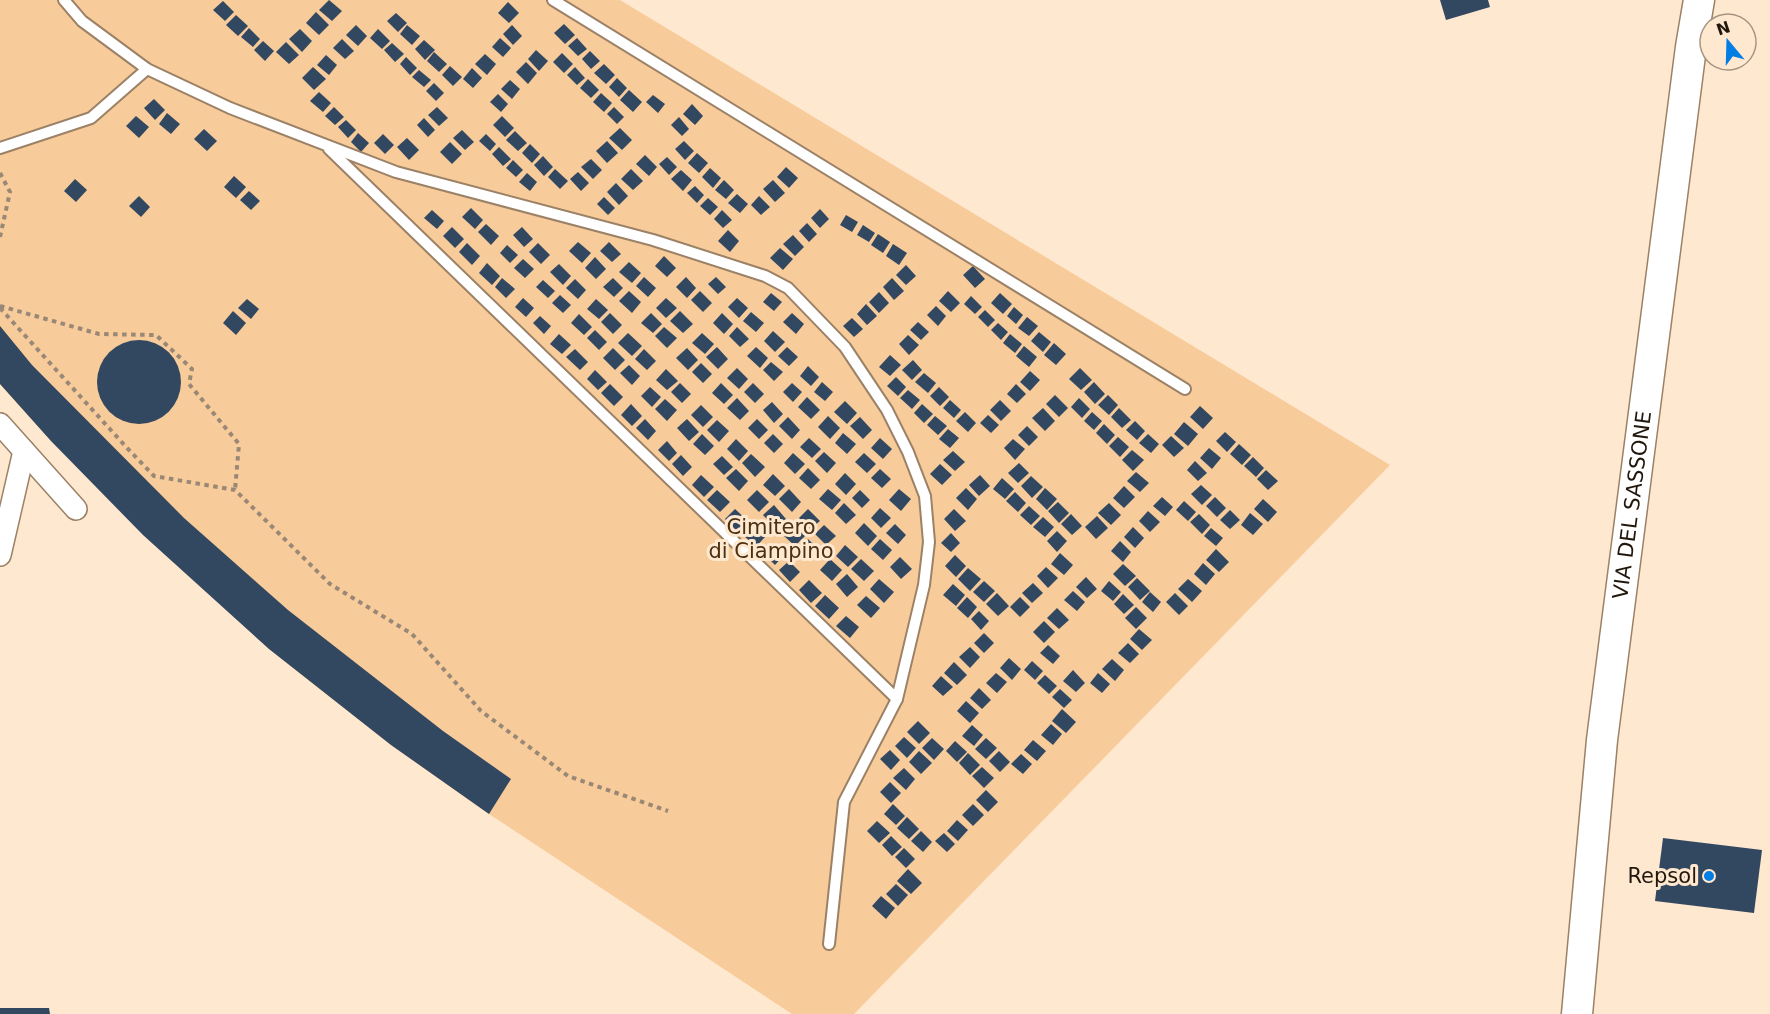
<svg xmlns="http://www.w3.org/2000/svg" width="1770" height="1014" font-family="'DejaVu Sans',sans-serif">
  <style>
    .green { fill: #f8cb9a }
    .building { fill: #324760 }
    .lines { fill: none; stroke-linecap: round; stroke-linejoin: round }
    .service-casing { stroke: #9b8166; stroke-width: 14 }
    .minor-casing { stroke: #9b8166; stroke-width: 24 }
    .secondary-casing { stroke: #9b8166; stroke-width: 33 }
    .path { stroke: #9a8877; stroke-width: 4; stroke-dasharray: 4.5 4.5; stroke-linecap: butt }
    .service { stroke: #fff; stroke-width: 10 }
    .minor { stroke: #fff; stroke-width: 21 }
    .secondary { stroke: #fff; stroke-width: 30 }
    .poi-dot { fill: #017de3; stroke: #ffe8d0; stroke-width: 2 }
    .labels { text-anchor: middle; dominant-baseline: central; stroke-width: 6; stroke-linejoin: round; paint-order: stroke }
    .street-label { font-size: 21px; fill: #21170d; stroke: #ffe8d0 }
    .park-label { font-size: 21px; fill: #4b3112; stroke: #ffe8d0 }
    .poi-label { font-size: 21px; fill: #21170d; stroke: #ffe8d0; text-anchor: end }
  </style>
  <rect width="100%" height="100%" fill="#ffe8d0"/>
  <path class="green" d="M0 0H620L1390 465 854 1014H792L489 814 391 745 269 649 51 441 0 384Z"/>
  <g class="building">
    <path d="M329 0 342 11 332 21 319 10Z"/>
    <path d="M1440 0H1488L1490 7 1446 20Z"/>
    <path d="M223 1 234 12 225 21 213 10Z"/>
    <path d="M508 2 519 13 509 23 498 13Z"/>
    <path d="M316 12 329 25 319 35 306 23Z"/>
    <path d="M396 13 407 23 398 32 387 21Z"/>
    <path d="M236 15 248 26 238 36 226 25Z"/>
    <path d="M564 24 575 35 565 44 554 33Z"/>
    <path d="M356 25 367 36 358 46 346 35Z"/>
    <path d="M407 25 420 36 412 45 400 34Z"/>
    <path d="M512 25 522 36 513 45 503 34Z"/>
    <path d="M249 28 260 39 253 47 241 37Z"/>
    <path d="M300 29 312 41 302 52 289 39Z"/>
    <path d="M378 29 390 41 382 49 370 38Z"/>
    <path d="M500 38 511 48 503 57 492 47Z"/>
    <path d="M577 38 587 49 578 56 568 46Z"/>
    <path d="M342 39 354 51 345 59 333 48Z"/>
    <path d="M424 40 435 50 425 60 415 49Z"/>
    <path d="M263 41 274 51 265 61 254 50Z"/>
    <path d="M286 42 299 55 289 64 276 52Z"/>
    <path d="M392 43 404 54 395 62 384 50Z"/>
    <path d="M536 50 548 61 539 71 528 59Z"/>
    <path d="M590 51 600 61 591 69 582 59Z"/>
    <path d="M434 52 447 64 439 72 427 61Z"/>
    <path d="M562 53 573 64 564 73 553 62Z"/>
    <path d="M485 54 496 64 487 75 475 64Z"/>
    <path d="M326 55 337 65 329 75 317 65Z"/>
    <path d="M406 57 417 68 410 75 400 64Z"/>
    <path d="M526 62 537 73 528 84 516 72Z"/>
    <path d="M604 64 615 75 606 84 594 73Z"/>
    <path d="M450 66 462 77 453 86 442 75Z"/>
    <path d="M313 67 326 79 314 90 302 78Z"/>
    <path d="M575 67 585 78 577 85 567 75Z"/>
    <path d="M472 68 482 78 473 88 463 79Z"/>
    <path d="M419 70 431 80 424 87 412 77Z"/>
    <path d="M617 78 627 88 619 97 609 87Z"/>
    <path d="M588 79 599 90 591 98 580 88Z"/>
    <path d="M510 80 520 89 512 99 501 89Z"/>
    <path d="M434 83 444 93 436 101 426 91Z"/>
    <path d="M629 90 642 102 633 112 620 100Z"/>
    <path d="M319 92 331 103 323 112 310 101Z"/>
    <path d="M601 93 612 103 604 112 593 102Z"/>
    <path d="M498 94 508 104 501 112 490 102Z"/>
    <path d="M653 95 665 104 658 113 646 102Z"/>
    <path d="M154 99 165 110 155 120 144 108Z"/>
    <path d="M692 104 703 116 695 125 683 114Z"/>
    <path d="M334 107 344 117 335 125 325 116Z"/>
    <path d="M437 107 448 118 439 126 428 115Z"/>
    <path d="M614 107 624 117 617 124 607 114Z"/>
    <path d="M167 113 180 124 171 134 159 124Z"/>
    <path d="M136 116 149 127 139 138 126 126Z"/>
    <path d="M502 116 514 128 505 137 493 125Z"/>
    <path d="M679 117 689 129 682 136 671 125Z"/>
    <path d="M424 118 435 130 428 137 417 125Z"/>
    <path d="M346 120 356 130 348 138 338 127Z"/>
    <path d="M620 128 632 140 622 150 609 138Z"/>
    <path d="M204 129 217 141 207 151 194 139Z"/>
    <path d="M462 130 474 142 465 150 453 138Z"/>
    <path d="M515 131 527 143 518 151 506 140Z"/>
    <path d="M358 133 369 143 361 152 351 142Z"/>
    <path d="M383 134 394 145 385 154 374 143Z"/>
    <path d="M486 134 496 144 490 151 479 141Z"/>
    <path d="M407 138 419 150 409 160 397 147Z"/>
    <path d="M607 141 618 153 607 163 596 151Z"/>
    <path d="M684 141 694 151 685 160 675 149Z"/>
    <path d="M450 142 462 154 452 164 440 152Z"/>
    <path d="M530 144 540 154 532 163 522 153Z"/>
    <path d="M499 147 511 159 503 166 492 154Z"/>
    <path d="M697 153 708 163 699 173 688 163Z"/>
    <path d="M645 155 657 167 649 176 636 164Z"/>
    <path d="M543 156 553 167 544 176 534 165Z"/>
    <path d="M667 157 677 167 669 175 659 164Z"/>
    <path d="M591 159 602 170 593 179 581 167Z"/>
    <path d="M513 160 523 170 516 177 506 168Z"/>
    <path d="M786 167 798 178 789 188 777 177Z"/>
    <path d="M710 168 721 178 713 188 702 177Z"/>
    <path d="M555 169 568 181 560 189 548 177Z"/>
    <path d="M631 169 643 181 633 190 621 179Z"/>
    <path d="M681 170 692 180 683 191 671 179Z"/>
    <path d="M578 172 589 183 581 191 570 179Z"/>
    <path d="M527 173 537 182 530 191 519 182Z"/>
    <path d="M234 176 246 187 236 198 224 187Z"/>
    <path d="M75 179 87 190 76 202 64 191Z"/>
    <path d="M724 180 734 190 726 199 715 190Z"/>
    <path d="M773 180 785 193 775 202 763 189Z"/>
    <path d="M616 183 628 196 619 205 607 192Z"/>
    <path d="M695 186 704 195 697 203 687 193Z"/>
    <path d="M249 191 260 201 251 210 240 200Z"/>
    <path d="M737 194 748 204 740 213 728 203Z"/>
    <path d="M139 196 150 207 141 217 129 206Z"/>
    <path d="M759 196 770 207 761 215 751 205Z"/>
    <path d="M604 197 615 208 608 215 597 204Z"/>
    <path d="M708 198 718 207 710 215 700 206Z"/>
    <path d="M471 208 483 220 475 229 462 217Z"/>
    <path d="M820 209 829 219 820 228 811 218Z"/>
    <path d="M432 210 444 221 437 229 424 218Z"/>
    <path d="M722 210 732 220 723 228 714 219Z"/>
    <path d="M846 215 858 222 852 232 840 225Z"/>
    <path d="M807 223 817 234 809 242 799 231Z"/>
    <path d="M486 224 499 236 491 245 478 232Z"/>
    <path d="M863 225 875 233 869 242 857 235Z"/>
    <path d="M452 227 464 239 455 248 443 236Z"/>
    <path d="M522 227 533 239 524 247 513 235Z"/>
    <path d="M728 230 739 241 730 252 718 241Z"/>
    <path d="M878 234 890 242 883 253 871 245Z"/>
    <path d="M793 235 804 247 795 256 783 244Z"/>
    <path d="M578 242 591 253 582 263 569 251Z"/>
    <path d="M609 242 621 254 612 262 600 251Z"/>
    <path d="M467 243 480 256 472 265 459 252Z"/>
    <path d="M538 243 550 255 541 264 529 252Z"/>
    <path d="M893 244 907 253 899 265 886 256Z"/>
    <path d="M507 245 518 255 510 263 500 253Z"/>
    <path d="M780 248 793 259 783 270 770 258Z"/>
    <path d="M664 256 676 268 667 277 655 266Z"/>
    <path d="M595 257 606 269 596 279 585 268Z"/>
    <path d="M523 259 534 269 525 278 514 268Z"/>
    <path d="M629 262 641 273 632 283 619 272Z"/>
    <path d="M487 263 500 276 492 285 479 273Z"/>
    <path d="M559 264 571 276 563 285 550 272Z"/>
    <path d="M906 265 916 276 906 285 896 275Z"/>
    <path d="M973 266 985 279 975 288 963 275Z"/>
    <path d="M644 277 656 288 648 297 636 286Z"/>
    <path d="M686 277 696 288 687 298 676 287Z"/>
    <path d="M716 277 726 287 718 294 708 284Z"/>
    <path d="M502 278 515 289 506 298 495 287Z"/>
    <path d="M613 278 623 288 614 297 603 287Z"/>
    <path d="M892 278 904 291 894 300 883 287Z"/>
    <path d="M575 279 586 290 578 299 566 288Z"/>
    <path d="M543 280 555 291 548 298 536 287Z"/>
    <path d="M629 291 641 302 632 313 619 301Z"/>
    <path d="M700 291 712 303 703 312 691 300Z"/>
    <path d="M948 291 960 303 951 312 939 301Z"/>
    <path d="M879 292 889 303 879 313 869 302Z"/>
    <path d="M771 293 782 302 774 311 763 302Z"/>
    <path d="M1000 293 1012 304 1003 314 991 303Z"/>
    <path d="M560 295 571 305 563 313 552 303Z"/>
    <path d="M971 296 982 307 975 314 964 304Z"/>
    <path d="M523 298 534 308 526 317 515 307Z"/>
    <path d="M666 298 677 308 666 318 656 308Z"/>
    <path d="M737 298 748 308 739 318 728 307Z"/>
    <path d="M247 299 259 309 251 319 238 308Z"/>
    <path d="M596 299 608 310 599 319 587 309Z"/>
    <path d="M866 304 877 316 867 325 857 314Z"/>
    <path d="M936 306 946 316 938 326 927 315Z"/>
    <path d="M1014 307 1023 315 1016 324 1007 316Z"/>
    <path d="M985 310 995 320 988 327 978 317Z"/>
    <path d="M233 311 246 323 236 335 223 323Z"/>
    <path d="M680 311 693 324 683 333 670 321Z"/>
    <path d="M751 312 764 323 756 332 743 321Z"/>
    <path d="M610 313 622 325 613 334 601 322Z"/>
    <path d="M651 313 662 324 653 333 641 323Z"/>
    <path d="M722 313 733 324 724 334 713 323Z"/>
    <path d="M792 313 804 324 796 334 783 322Z"/>
    <path d="M579 314 592 327 584 335 571 323Z"/>
    <path d="M540 316 551 326 544 334 533 323Z"/>
    <path d="M1027 317 1038 326 1029 336 1018 328Z"/>
    <path d="M852 318 863 329 854 337 843 326Z"/>
    <path d="M918 322 929 332 921 340 910 330Z"/>
    <path d="M998 323 1008 332 1001 340 991 330Z"/>
    <path d="M0 326 32 365 184 518 288 610 443 731 511 779 489 814 391 745 269 649 143 535 51 441 0 384Z"/>
    <path d="M664 327 677 338 667 348 655 336Z"/>
    <path d="M737 327 749 339 740 347 729 336Z"/>
    <path d="M595 330 607 342 599 350 587 338Z"/>
    <path d="M773 331 785 342 775 352 764 341Z"/>
    <path d="M1039 332 1051 342 1043 352 1031 341Z"/>
    <path d="M628 333 642 346 632 356 618 343Z"/>
    <path d="M702 333 714 344 705 354 692 343Z"/>
    <path d="M559 334 571 345 562 354 550 344Z"/>
    <path d="M1010 334 1022 344 1015 353 1003 343Z"/>
    <path d="M908 335 919 345 909 355 899 344Z"/>
    <circle cx="139" cy="382" r="42"/>
    <path d="M1054 343 1066 354 1056 365 1044 355Z"/>
    <path d="M1024 346 1037 357 1029 367 1016 356Z"/>
    <path d="M717 347 728 359 718 369 706 357Z"/>
    <path d="M756 347 768 358 760 368 747 356Z"/>
    <path d="M787 347 798 357 789 366 778 356Z"/>
    <path d="M613 348 625 360 615 370 603 358Z"/>
    <path d="M687 348 698 360 688 370 676 358Z"/>
    <path d="M575 349 588 362 580 370 566 357Z"/>
    <path d="M644 349 656 361 647 370 635 359Z"/>
    <path d="M890 355 901 365 890 376 879 367Z"/>
    <path d="M913 360 922 370 912 380 902 370Z"/>
    <path d="M771 362 783 372 774 381 763 370Z"/>
    <path d="M701 363 712 374 703 383 692 372Z"/>
    <path d="M629 365 640 376 632 385 620 373Z"/>
    <path d="M808 366 819 377 811 386 800 376Z"/>
    <path d="M737 368 748 379 739 389 727 378Z"/>
    <path d="M1080 368 1092 380 1081 390 1069 379Z"/>
    <path d="M666 369 678 381 667 390 656 380Z"/>
    <path d="M595 370 607 382 598 390 587 379Z"/>
    <path d="M1030 371 1040 380 1030 391 1020 382Z"/>
    <path d="M924 373 936 383 928 393 915 382Z"/>
    <path d="M896 377 906 387 898 396 887 386Z"/>
    <path d="M822 382 833 392 825 401 814 392Z"/>
    <path d="M1094 382 1105 394 1095 404 1084 392Z"/>
    <path d="M680 383 691 394 682 403 671 392Z"/>
    <path d="M721 383 733 395 724 404 712 393Z"/>
    <path d="M753 383 764 394 755 403 744 392Z"/>
    <path d="M792 383 802 392 793 402 783 392Z"/>
    <path d="M610 384 623 397 614 406 601 393Z"/>
    <path d="M1016 384 1026 394 1017 403 1007 394Z"/>
    <path d="M650 387 661 397 652 407 641 396Z"/>
    <path d="M939 387 949 397 940 406 930 396Z"/>
    <path d="M908 390 920 400 912 409 900 398Z"/>
    <path d="M1055 395 1068 408 1059 417 1046 404Z"/>
    <path d="M1108 395 1118 405 1109 415 1098 405Z"/>
    <path d="M807 397 820 410 811 419 798 407Z"/>
    <path d="M737 398 749 411 740 420 727 408Z"/>
    <path d="M1079 398 1090 409 1082 418 1071 407Z"/>
    <path d="M665 399 677 410 667 421 655 409Z"/>
    <path d="M950 400 961 410 954 418 943 408Z"/>
    <path d="M1000 400 1011 411 1001 421 990 410Z"/>
    <path d="M845 401 857 413 847 424 834 412Z"/>
    <path d="M772 402 783 414 774 423 763 410Z"/>
    <path d="M631 404 642 416 632 426 621 415Z"/>
    <path d="M922 404 933 414 924 423 914 413Z"/>
    <path d="M701 405 713 417 703 427 691 415Z"/>
    <path d="M1200 406 1213 418 1203 429 1190 417Z"/>
    <path d="M1043 408 1055 421 1045 431 1032 418Z"/>
    <path d="M1119 408 1131 420 1122 428 1111 417Z"/>
    <path d="M965 412 976 423 968 432 956 421Z"/>
    <path d="M1092 412 1102 421 1094 430 1084 421Z"/>
    <path d="M988 415 999 425 991 433 980 423Z"/>
    <path d="M828 416 840 428 830 439 818 427Z"/>
    <path d="M935 416 947 426 938 435 927 425Z"/>
    <path d="M788 417 800 430 792 439 779 426Z"/>
    <path d="M860 417 872 430 863 439 850 426Z"/>
    <path d="M645 419 656 431 648 440 636 428Z"/>
    <path d="M687 419 699 432 689 441 677 428Z"/>
    <path d="M757 419 768 430 759 439 748 428Z"/>
    <path d="M717 420 729 431 719 442 707 430Z"/>
    <path d="M1135 421 1145 431 1137 440 1126 430Z"/>
    <path d="M1184 422 1198 434 1188 446 1174 434Z"/>
    <path d="M1104 424 1115 435 1107 444 1096 433Z"/>
    <path d="M1027 426 1038 437 1029 446 1018 435Z"/>
    <path d="M948 429 959 438 950 448 939 439Z"/>
    <path d="M1225 432 1236 442 1227 452 1216 441Z"/>
    <path d="M843 433 856 444 847 454 835 443Z"/>
    <path d="M702 434 714 446 705 455 693 444Z"/>
    <path d="M773 434 783 444 774 453 764 443Z"/>
    <path d="M1148 434 1159 444 1151 453 1139 443Z"/>
    <path d="M1171 436 1184 448 1174 457 1162 445Z"/>
    <path d="M1118 437 1129 447 1120 457 1109 446Z"/>
    <path d="M809 438 821 449 812 458 800 447Z"/>
    <path d="M880 438 892 449 883 459 871 448Z"/>
    <path d="M736 439 748 451 739 461 727 449Z"/>
    <path d="M1013 439 1025 449 1015 460 1004 448Z"/>
    <path d="M667 441 677 453 669 461 658 450Z"/>
    <path d="M1239 444 1251 455 1242 465 1230 454Z"/>
    <path d="M1209 448 1221 458 1212 469 1200 458Z"/>
    <path d="M1132 450 1144 460 1133 471 1122 460Z"/>
    <path d="M953 451 965 462 955 471 943 460Z"/>
    <path d="M824 452 836 463 827 473 815 461Z"/>
    <path d="M793 453 805 464 795 474 784 463Z"/>
    <path d="M864 453 876 464 867 473 855 462Z"/>
    <path d="M751 454 765 467 755 477 742 463Z"/>
    <path d="M681 455 692 467 683 476 672 464Z"/>
    <path d="M722 456 733 467 724 475 713 464Z"/>
    <path d="M1253 457 1264 468 1256 477 1244 466Z"/>
    <path d="M1195 461 1207 473 1198 481 1187 470Z"/>
    <path d="M1019 463 1029 473 1018 483 1008 473Z"/>
    <path d="M940 464 952 475 942 485 930 474Z"/>
    <path d="M808 468 820 480 811 489 799 478Z"/>
    <path d="M736 469 748 481 739 491 726 478Z"/>
    <path d="M880 469 891 479 882 488 871 478Z"/>
    <path d="M1266 470 1278 481 1268 490 1257 479Z"/>
    <path d="M1136 472 1149 483 1140 492 1127 481Z"/>
    <path d="M845 473 856 484 846 495 835 484Z"/>
    <path d="M773 474 785 486 775 496 763 485Z"/>
    <path d="M701 475 714 487 704 497 692 485Z"/>
    <path d="M980 475 990 486 979 496 969 485Z"/>
    <path d="M1031 476 1043 487 1032 498 1021 486Z"/>
    <path d="M1002 478 1014 489 1005 499 993 489Z"/>
    <path d="M1201 485 1212 495 1202 505 1191 494Z"/>
    <path d="M1124 486 1135 497 1124 508 1113 498Z"/>
    <path d="M966 488 977 499 968 510 956 498Z"/>
    <path d="M1045 488 1057 499 1047 510 1036 499Z"/>
    <path d="M789 489 801 502 792 512 779 499Z"/>
    <path d="M828 489 841 500 832 510 819 499Z"/>
    <path d="M899 489 911 499 901 511 889 500Z"/>
    <path d="M717 490 730 502 720 512 707 500Z"/>
    <path d="M757 490 769 502 759 512 747 500Z"/>
    <path d="M860 490 870 500 862 508 852 498Z"/>
    <path d="M1015 492 1026 503 1018 512 1006 501Z"/>
    <path d="M1162 497 1173 507 1165 516 1153 506Z"/>
    <path d="M1215 497 1226 508 1217 517 1206 506Z"/>
    <path d="M1263 499 1277 512 1268 522 1254 509Z"/>
    <path d="M1184 501 1196 512 1188 521 1176 510Z"/>
    <path d="M1058 502 1069 513 1059 523 1048 511Z"/>
    <path d="M844 503 856 515 846 524 835 513Z"/>
    <path d="M1109 503 1121 515 1111 525 1098 513Z"/>
    <path d="M774 505 786 519 776 529 763 515Z"/>
    <path d="M1029 506 1040 516 1031 525 1020 515Z"/>
    <path d="M880 508 891 518 881 528 871 518Z"/>
    <path d="M735 509 748 521 737 531 725 519Z"/>
    <path d="M808 509 820 521 810 529 799 518Z"/>
    <path d="M954 509 966 521 955 531 944 519Z"/>
    <path d="M1230 510 1240 520 1230 529 1220 520Z"/>
    <path d="M1148 511 1160 522 1150 532 1139 521Z"/>
    <path d="M1250 513 1263 524 1253 535 1241 525Z"/>
    <path d="M1071 514 1082 526 1072 535 1061 524Z"/>
    <path d="M1199 514 1210 525 1202 534 1190 522Z"/>
    <path d="M1097 516 1108 528 1096 539 1085 527Z"/>
    <path d="M1043 517 1054 527 1045 537 1033 527Z"/>
    <path d="M864 523 877 536 868 546 855 533Z"/>
    <path d="M895 524 906 535 898 544 886 533Z"/>
    <path d="M794 525 805 536 795 546 784 536Z"/>
    <path d="M824 525 836 536 826 545 815 534Z"/>
    <path d="M753 526 765 537 756 547 743 535Z"/>
    <path d="M1133 527 1144 538 1135 548 1124 537Z"/>
    <path d="M1211 528 1223 538 1216 546 1204 536Z"/>
    <path d="M1057 531 1067 541 1057 552 1047 541Z"/>
    <path d="M951 533 960 543 951 552 941 543Z"/>
    <path d="M808 539 820 551 811 560 799 549Z"/>
    <path d="M880 539 892 550 883 560 871 549Z"/>
    <path d="M1120 541 1131 552 1123 562 1111 551Z"/>
    <path d="M773 545 784 555 775 565 764 554Z"/>
    <path d="M845 545 858 557 848 567 836 556Z"/>
    <path d="M1216 549 1229 562 1219 572 1206 560Z"/>
    <path d="M1060 553 1073 565 1064 575 1051 564Z"/>
    <path d="M955 555 966 566 956 577 945 566Z"/>
    <path d="M900 557 912 569 901 579 890 567Z"/>
    <path d="M830 559 842 570 832 581 820 570Z"/>
    <path d="M861 559 874 571 864 581 851 569Z"/>
    <path d="M789 561 800 572 790 582 779 570Z"/>
    <path d="M1203 563 1215 574 1206 585 1194 574Z"/>
    <path d="M1123 564 1136 576 1125 586 1113 574Z"/>
    <path d="M1046 567 1058 578 1048 588 1037 576Z"/>
    <path d="M968 568 981 579 970 591 958 579Z"/>
    <path d="M847 574 858 587 847 597 836 584Z"/>
    <path d="M1086 577 1097 589 1087 598 1076 587Z"/>
    <path d="M1137 578 1150 591 1140 600 1128 587Z"/>
    <path d="M879 579 894 592 884 603 870 589Z"/>
    <path d="M1188 579 1202 591 1192 602 1178 589Z"/>
    <path d="M809 580 822 593 811 603 799 590Z"/>
    <path d="M984 581 995 591 984 602 973 592Z"/>
    <path d="M1109 581 1121 592 1113 601 1101 591Z"/>
    <path d="M1033 583 1043 593 1032 603 1022 593Z"/>
    <path d="M953 584 965 595 956 606 943 595Z"/>
    <path d="M1073 591 1085 602 1077 611 1064 600Z"/>
    <path d="M1150 592 1161 602 1153 612 1142 602Z"/>
    <path d="M997 593 1009 606 998 616 986 604Z"/>
    <path d="M1175 593 1188 606 1179 615 1166 602Z"/>
    <path d="M1123 594 1134 605 1124 614 1114 604Z"/>
    <path d="M825 595 839 608 829 619 815 606Z"/>
    <path d="M866 596 880 608 871 618 857 605Z"/>
    <path d="M967 597 977 607 968 618 957 608Z"/>
    <path d="M1020 597 1030 607 1020 617 1010 607Z"/>
    <path d="M1136 607 1147 618 1136 629 1125 618Z"/>
    <path d="M1057 608 1069 620 1059 629 1047 618Z"/>
    <path d="M979 611 989 621 981 630 971 619Z"/>
    <path d="M846 616 859 627 850 638 836 626Z"/>
    <path d="M1044 621 1055 632 1044 643 1033 632Z"/>
    <path d="M1139 629 1152 640 1142 650 1130 639Z"/>
    <path d="M984 633 994 643 984 653 974 643Z"/>
    <path d="M1128 643 1139 654 1130 663 1118 653Z"/>
    <path d="M1048 645 1060 656 1053 664 1040 653Z"/>
    <path d="M970 647 980 657 970 668 959 657Z"/>
    <path d="M1009 658 1021 669 1012 680 1000 668Z"/>
    <path d="M1112 659 1124 670 1115 681 1102 669Z"/>
    <path d="M1032 661 1043 671 1035 680 1024 670Z"/>
    <path d="M954 662 967 675 957 685 944 673Z"/>
    <path d="M1073 670 1085 683 1076 692 1063 681Z"/>
    <path d="M996 673 1007 682 997 693 986 683Z"/>
    <path d="M1098 673 1110 684 1102 693 1090 683Z"/>
    <path d="M1045 675 1057 686 1049 694 1037 683Z"/>
    <path d="M941 676 953 687 943 696 932 686Z"/>
    <path d="M979 688 991 700 982 709 970 698Z"/>
    <path d="M1060 689 1072 700 1064 708 1052 697Z"/>
    <path d="M966 701 979 713 970 723 957 711Z"/>
    <path d="M1062 709 1076 722 1066 733 1052 721Z"/>
    <path d="M918 721 930 733 919 744 907 732Z"/>
    <path d="M1051 724 1062 734 1053 745 1041 735Z"/>
    <path d="M972 725 983 735 974 746 962 736Z"/>
    <path d="M904 737 916 748 907 758 895 746Z"/>
    <path d="M932 738 944 749 934 760 922 748Z"/>
    <path d="M986 738 997 748 986 759 975 749Z"/>
    <path d="M1033 740 1046 751 1037 761 1024 750Z"/>
    <path d="M955 741 967 752 957 762 946 751Z"/>
    <path d="M890 750 900 760 891 770 880 759Z"/>
    <path d="M919 751 932 763 921 774 909 762Z"/>
    <path d="M999 751 1010 762 1000 772 989 761Z"/>
    <path d="M968 753 980 765 970 775 959 763Z"/>
    <path d="M1021 754 1032 764 1023 774 1011 764Z"/>
    <path d="M982 767 994 778 984 788 972 776Z"/>
    <path d="M904 768 915 779 906 790 893 778Z"/>
    <path d="M890 782 901 793 891 803 880 792Z"/>
    <path d="M986 790 998 802 988 812 976 800Z"/>
    <path d="M893 804 905 816 896 825 884 814Z"/>
    <path d="M973 804 984 815 973 826 962 815Z"/>
    <path d="M907 817 919 829 909 839 897 828Z"/>
    <path d="M957 820 968 830 958 841 947 831Z"/>
    <path d="M877 821 890 833 879 843 867 831Z"/>
    <path d="M921 831 932 842 923 852 911 841Z"/>
    <path d="M944 833 955 844 947 852 935 841Z"/>
    <path d="M891 836 902 847 892 856 882 845Z"/>
    <path d="M1663 838 1762 850 1754 913 1655 901Z"/>
    <path d="M904 848 915 859 906 868 895 857Z"/>
    <path d="M908 869 922 883 911 894 897 881Z"/>
    <path d="M896 884 908 895 898 906 886 894Z"/>
    <path d="M881 896 895 908 886 919 872 906Z"/>
    <path d="M0 1008H49L50 1014H0Z"/>
  </g>
  <g class="lines">
    <defs>
      <g id="service">
        <path d="M64 0 82 21 147 69 230 108 396 172 653 240 765 276 788 288 845 347 887 410 908 452 925 496 929 542 924 585 897 699 844 802 829 944"/>
        <path d="M553 0 1185 389"/>
        <path d="M0 148 91 118 147 69"/>
        <path d="M329 149 897 699"/>
      </g>
      <g id="minor">
        <path d="M0 424 76 509"/>
        <path d="M0 555 24 451"/>
      </g>
      <g id="secondary">
        <path id="s1" d="M1577 1014 1602 740 1691 47 1699 0"/>
      </g>
    </defs>
    <use href="#service" class="service-casing"/>
    <use href="#minor" class="minor-casing"/>
    <use href="#secondary" class="secondary-casing"/>
    <g class="path">
      <path d="M0 173 10 192 0 237"/>
      <path d="M0 306 99 334 156 335 192 369 189 384 239 444 235 490"/>
      <path d="M0 308 128 449 154 476 235 490 330 584 412 634 481 711 568 776 668 811"/>
    </g>
    <use href="#service" class="service"/>
    <use href="#minor" class="minor"/>
    <use href="#secondary" class="secondary"/>
  </g>
  <circle class="poi-dot" cx="1709" cy="876" r="6"/>
  <g class="labels">
    <g class="street-label">
      <text stroke="none"><textPath href="#s1" startOffset="512">VIA DEL SASSONE</textPath></text>
    </g>
    <g class="park-label">
      <text x="771" y="527">Cimitero<tspan x="771" dy="24">di Ciampino</tspan></text>
    </g>
    <g class="poi-label">
      <text x="1697" y="876">Repsol</text>
    </g>
  </g>
  <g transform="translate(1728 42) rotate(341)"><circle r="28" fill="#ffe8d0" stroke="#a69482" stroke-width="1.5"/>
  <path d="M0-4.5L10 22L0 15L-10 22Z" fill="#017de3"/>
  <text y="-9" font-size="16" font-weight="bold" text-anchor="middle" fill="#21170d">N</text>
  </g>
</svg>
